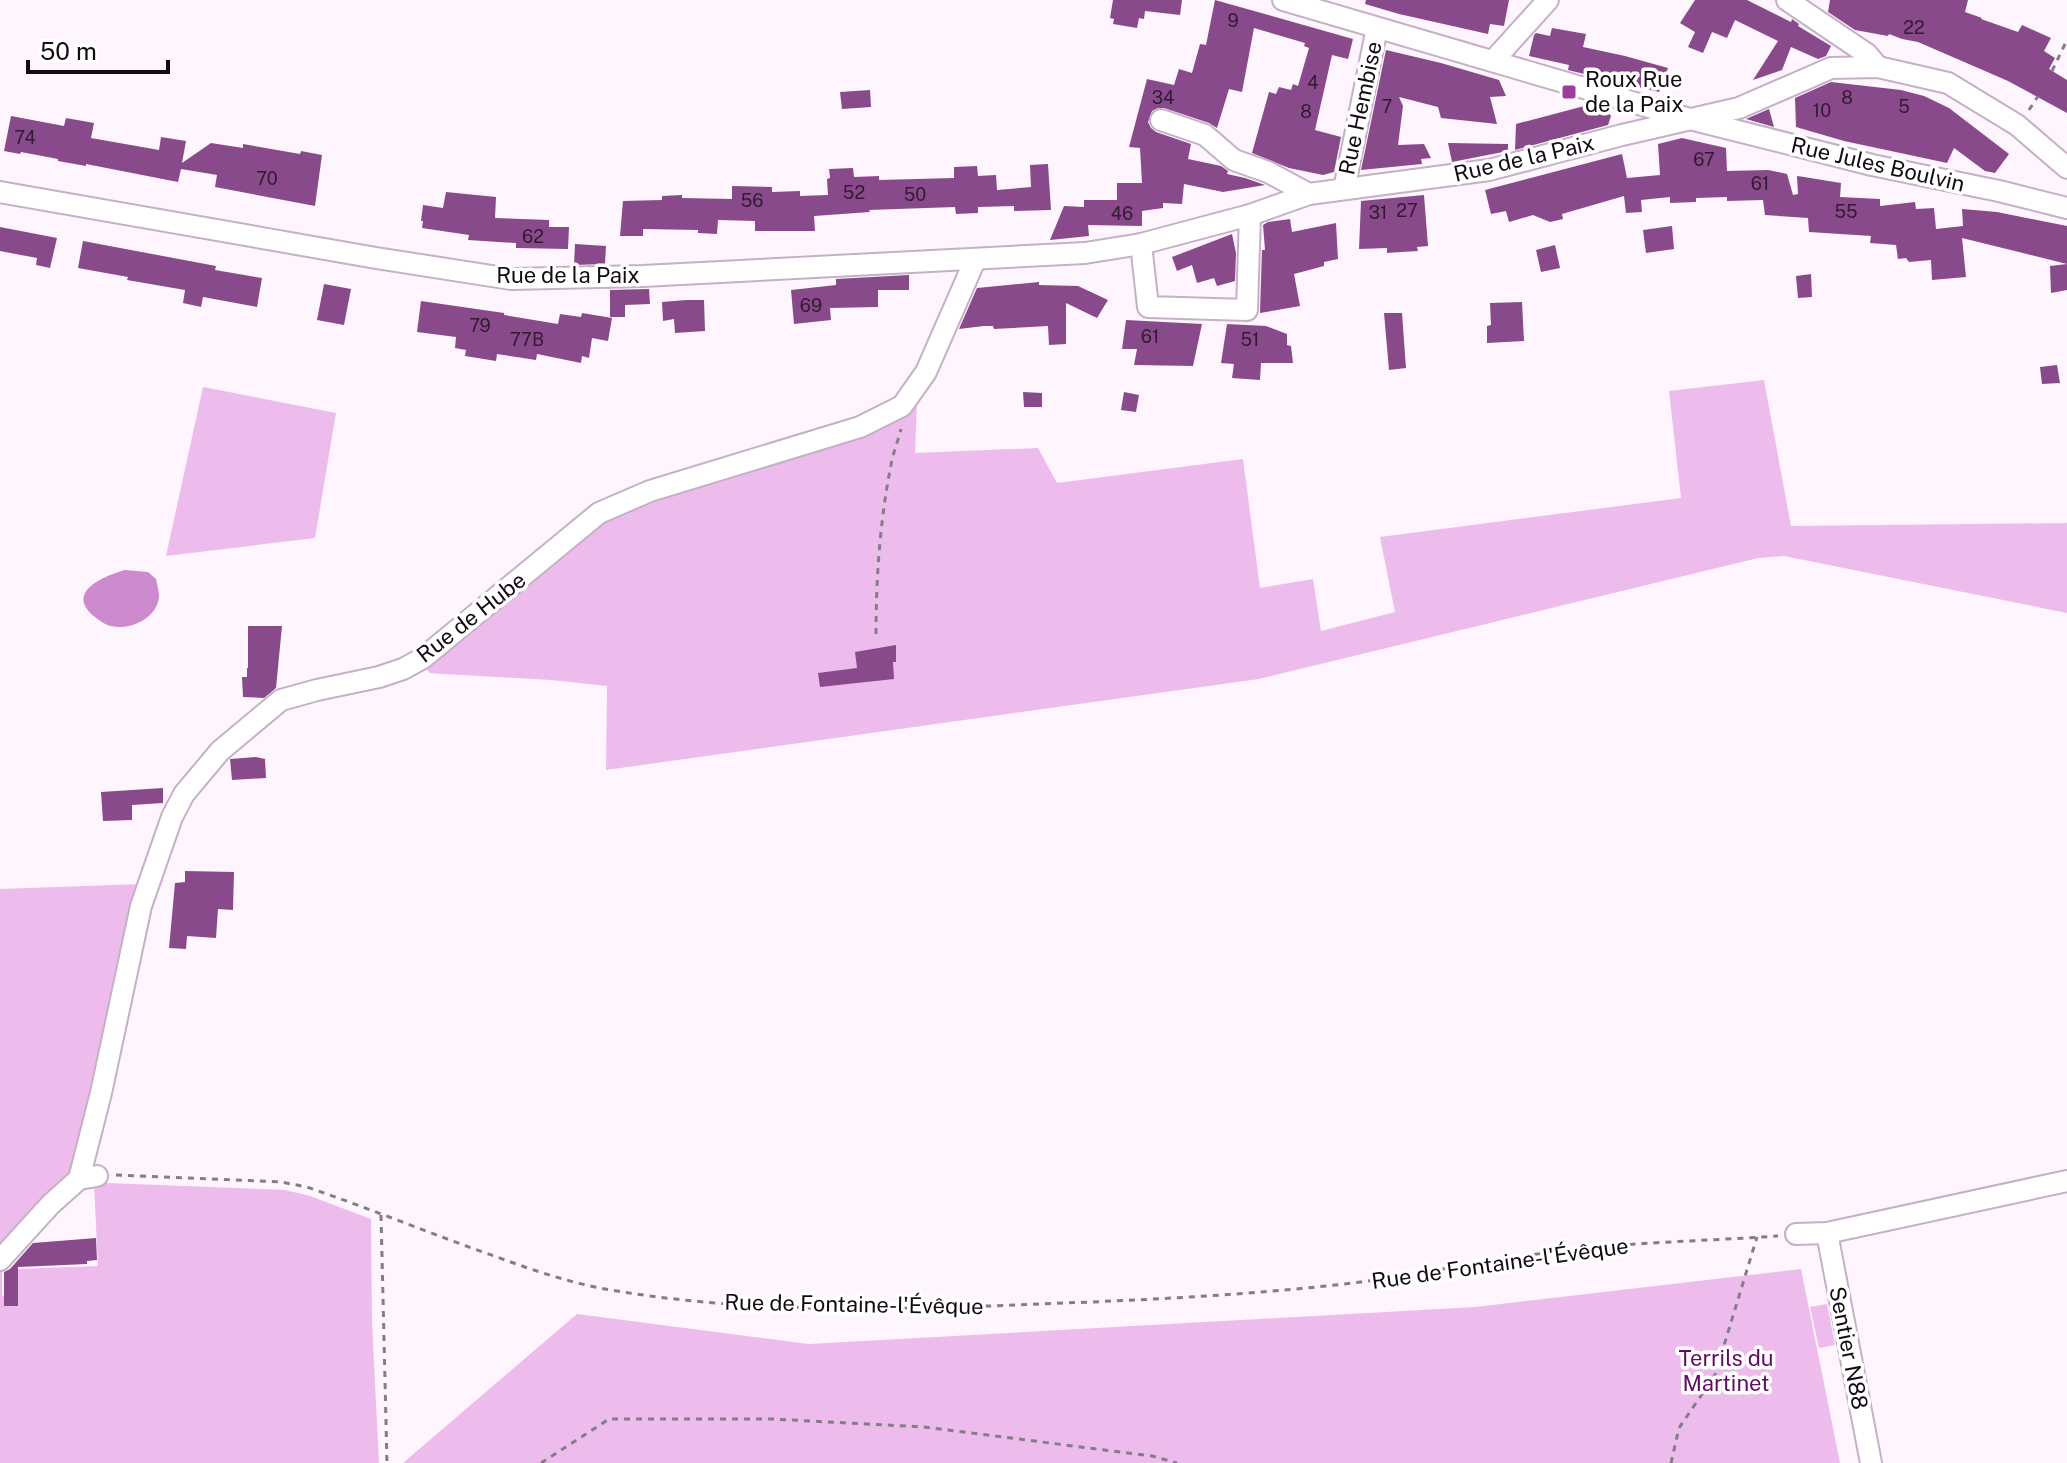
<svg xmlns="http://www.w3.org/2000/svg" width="2067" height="1463" font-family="'Public Sans',sans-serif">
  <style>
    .green { fill: #edbced }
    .water { fill: #cd89ce }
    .building { fill: #894a8b }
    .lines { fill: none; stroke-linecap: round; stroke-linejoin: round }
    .minor-casing { stroke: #c5b0c5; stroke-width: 24 }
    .path { stroke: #857d85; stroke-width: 3; stroke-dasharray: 6 6; stroke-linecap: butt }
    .minor { stroke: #fff; stroke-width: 20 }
    .poi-dot { fill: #9d3ba1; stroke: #fff; stroke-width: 3 }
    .labels { text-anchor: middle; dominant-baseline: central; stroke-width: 7; stroke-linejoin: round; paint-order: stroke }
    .number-label { font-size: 18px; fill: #301b30 }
    .poi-label { font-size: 22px; fill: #120b12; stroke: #fff; text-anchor: start }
    .street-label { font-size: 22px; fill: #120b12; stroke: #fff }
    .park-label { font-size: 22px; fill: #600c64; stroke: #fff }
  </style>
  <rect width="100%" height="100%" fill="#fef5fe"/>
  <g class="green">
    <path d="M1764 380 1791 526 2067 523V613L1784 556 1758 558 1259 679 606 770 607 686 551 680 443 674 430 673 422 663 612 512 910 408 917 402 915 453 1038 448 1057 483 1243 459 1260 588 1313 579 1321 631 1395 612 1380 537 1681 498 1669 391Z"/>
    <path d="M203 387 336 413 315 538 166 556Z"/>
    <path d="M142 884 73 1171 0 1250V889Z"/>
    <path d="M108 1183 285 1190 310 1196 371 1219 372 1322 379 1463H0V1267L2 1264V1296H17L18 1269 98 1266 94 1185Z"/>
    <path d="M1801 1269 1840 1463H403L577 1314 809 1344 1475 1307Z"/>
    <path d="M1827 1304 1835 1345 1819 1348 1810 1307Z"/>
  </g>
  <path class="water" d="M125 570 148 572 156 579C157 584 159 591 159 597 157 618 130 631 111 626 105 625 99 620 95 617 64 592 104 576 125 570Z"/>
  <g class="building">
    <path d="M1113 0H1182L1180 15 1145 11 1144 19 1139 18 1137 28 1113 24 1114 19 1110 18Z"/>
    <path d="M1215 0 1353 39 1348 59 1332 55 1315 130 1341 137 1334 172 1323 175 1289 168 1252 153 1269 92 1276 94 1279 87 1291 90 1293 84 1298 86 1309 48 1304 46 1305 43 1254 28 1242 92 1229 89 1217 128 1209 123 1164 108H1158L1152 111 1148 122 1151 128 1156 132 1191 144 1188 159 1221 166 1228 171 1227 174 1245 178 1265 185 1223 192 1184 184 1182 204 1163 203V208L1142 211V226L1088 225 1089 236 1050 240 1064 206 1084 207V200H1117V183H1142L1140 148 1129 147 1147 79 1174 85 1179 69 1192 73 1200 44 1206 45Z"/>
    <path d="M1366 0H1509L1504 26 1490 24 1488 34 1399 14 1365 4Z"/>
    <path d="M1695 0H1747L1791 22 1792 19 1799 24 1798 26 1831 46 1826 56 1818 59 1791 47 1782 70 1753 80 1778 41 1735 20 1727 38 1712 32 1703 53 1688 47 1695 32 1680 23Z"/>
    <path d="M1830 0H1968L1965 12 1982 18 1981 19 2018 32 2022 25 2051 38 2044 51 2055 58 2049 69 2067 80V113L2008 81 1918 42 1902 39 1889 34 1888 36 1855 30 1828 12Z"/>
    <path d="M1552 28 1586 34 1583 47 1625 56 1668 68 1659 92 1576 72 1568 70 1569 65 1529 56 1534 35 1536 33 1550 36Z"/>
    <path d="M1386 50 1441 63 1499 80 1506 96 1490 97 1497 124 1441 118 1438 107 1399 97 1403 106 1398 145 1424 144 1431 158 1421 159 1422 164 1361 170Z"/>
    <path d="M1831 82 1901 90 1924 96 1949 108 2009 154 1995 173 1985 171 1954 148 1947 163 1844 141 1796 127 1795 98Z"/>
    <path d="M870 90 871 107 842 109 840 92Z"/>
    <path d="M1588 105 1607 111 1611 116 1608 125 1515 150 1516 124Z"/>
    <path d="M1769 109 1774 127 1746 119Z"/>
    <path d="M11 116 64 126 66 118 94 123 91 138 159 150 161 137 186 141 182 163 211 143 243 148V144L300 154 301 151 322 155 315 206 215 187 217 175 181 169 178 182 86 164V166L58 161V159L21 152 20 154 4 151Z"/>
    <path d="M1682 138 1726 148 1727 171 1768 170 1787 174 1793 195 1798 194 1797 176 1804 177 1841 183 1840 197 1880 199V206L1915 202 1916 209 1934 208 1936 229 1963 226 1962 209 1997 212 2067 226V290L2051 293 2050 266 2067 264 1962 238 1966 277 1932 280 1931 260 1909 262 1906 258 1898 259 1896 245 1870 243 1871 236 1809 232 1808 218 1765 215 1763 200 1727 201V197L1696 198V202L1670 203V197L1641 200 1642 212 1626 213 1624 196 1562 214 1563 219 1550 222 1533 215 1509 222 1506 211 1491 214 1485 190 1622 154 1627 178 1660 175 1658 144Z"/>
    <path d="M1448 143 1508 144V151L1452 162Z"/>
    <path d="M1048 164 1051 210 1014 211V206L978 207V213L956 214 955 207 869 210 870 212 814 216 815 231H755V221L718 220 717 234 698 233V230L643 229V236H620L623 201 662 200V196L682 195V198L732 199V186L772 187V192L800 191V196L828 195 827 179 830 178 829 169 853 168 854 177 879 176V180L954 178V167L977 166 978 176 996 175 997 190 1031 187 1030 165Z"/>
    <path d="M446 192 496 197 495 218 549 220V227H569L568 249 516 248V243L468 240 469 235 422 228 423 221H421L423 205 443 208Z"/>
    <path d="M1424 195 1428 246 1417 247 1418 251 1401 252 1387 253V248L1359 249 1361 201Z"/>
    <path d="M1290 219 1292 232 1336 223 1338 259 1324 262V266L1294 274 1300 306 1260 313 1262 250H1265L1263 225 1268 222Z"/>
    <path d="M1672 226 1674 249 1646 253 1643 230Z"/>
    <path d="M0 227 57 238 50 268 36 265 37 258 0 251Z"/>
    <path d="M1232 234 1236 253 1235 281 1217 286 1214 278 1197 283 1192 265 1177 271 1172 257Z"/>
    <path d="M83 241 216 266 215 270 262 278 257 307 203 297 201 307 183 303 185 290 127 280 128 277 78 268Z"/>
    <path d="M575 244 606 246 605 264 574 265Z"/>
    <path d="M1555 245 1560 268 1541 272 1536 250Z"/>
    <path d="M1811 274 1812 297 1798 298 1796 276Z"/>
    <path d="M909 275V290H878V307L830 308 831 320 794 324 791 290 836 285V279Z"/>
    <path d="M1039 282V285L1078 286 1108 300 1097 318 1066 303V344L1049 345 1048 326 994 329 993 326H984L959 329 977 288Z"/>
    <path d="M324 284 351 289 344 325 317 320Z"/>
    <path d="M649 289 650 304 625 305V317H610V290Z"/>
    <path d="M686 300H704L705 331 675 333 674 319 663 321 662 302Z"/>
    <path d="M421 301 504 313V315L558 324 560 314 581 317 582 313 612 318 608 341 592 338 589 358 582 356 581 363 537 354 536 360 497 354 496 361 465 356 466 350 455 348 456 337 417 332Z"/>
    <path d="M1522 302 1524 341 1487 343V326L1491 325 1490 303Z"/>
    <path d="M1384 313H1402L1406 368 1389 370Z"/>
    <path d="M1126 320 1202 324 1193 366 1134 365 1137 349H1122Z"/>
    <path d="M1227 324 1266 326 1287 334V345L1291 346 1293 363H1261L1260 380 1232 378 1234 364 1221 363Z"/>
    <path d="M2057 365 2060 383 2042 384 2040 367Z"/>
    <path d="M1023 392 1042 393V407H1024Z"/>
    <path d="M1124 392 1139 395 1136 412 1121 410Z"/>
    <path d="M248 626H282L276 688 264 698 243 697 242 677H247V668H248Z"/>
    <path d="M896 645V662H893L894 679 820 687 818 673 857 668 855 652Z"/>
    <path d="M256 757 265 759 266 778 232 780 230 759Z"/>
    <path d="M163 788V803L132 805V820L103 821 101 792Z"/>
    <path d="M185 871 234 872 233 910 218 909 216 938 187 936 186 949 169 948 175 883 185 882Z"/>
    <path d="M96 1238 97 1260 87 1261V1264L18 1267V1306H4V1272L10 1269 33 1243Z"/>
  </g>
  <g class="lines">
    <defs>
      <g id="minor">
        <path d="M1283 0 1690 119 1872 165 1999 191 2067 208"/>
        <path d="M1787 0 1867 54 1878 67"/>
        <path d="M1493 61 1548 0"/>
        <path d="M1161 120 1205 135 1234 160 1268 172 1309 194"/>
        <path d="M1344 189 1377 28"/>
        <path d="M0 192 376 258 511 279 643 276 1085 253 1141 244 1250 215 1309 194 1489 170 1622 135 1739 108 1831 68 1878 67 1948 83 2017 125 2067 168"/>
        <path d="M1141 244 1148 307 1247 310 1250 215"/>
        <path d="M79 1179 101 1093 141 906 172 817 184 794 220 751 281 700 317 690 379 677 403 669 423 658 599 513 650 491 860 427 902 406 926 372 975 260"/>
        <path d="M1827 1233 1871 1463"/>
        <path d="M1796 1234 1827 1233 2067 1181"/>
        <path d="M0 1260 51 1204 79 1179 97 1176"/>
      </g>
    </defs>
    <use href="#minor" class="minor-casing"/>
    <g class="path">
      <path d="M2052 71 2067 40"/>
      <path d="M2029 110 2038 96"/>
      <path d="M876 634C876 578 880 520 891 465 893 453 898 441 901 429"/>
      <path d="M116 1175 281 1182 307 1187C371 1209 434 1235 497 1257 532 1270 568 1282 605 1289 747 1314 895 1310 1039 1304 1147 1300 1254 1295 1361 1282 1428 1273 1494 1259 1561 1251 1633 1242 1706 1241 1778 1236"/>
      <path d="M381 1215 387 1463"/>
      <path d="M541 1463 609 1419H772L924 1427 1152 1456 1177 1463"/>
      <path d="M1671 1463 1679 1428 1715 1375 1757 1237"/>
    </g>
    <use href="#minor" class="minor"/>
  </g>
  <rect class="poi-dot" x="1561" y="84" width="16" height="16" rx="4"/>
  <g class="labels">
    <g class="number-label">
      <text x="1233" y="20">9</text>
      <text x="1914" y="27">22</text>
      <text x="1313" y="82">4</text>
      <text x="1163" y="97">34</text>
      <text x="1847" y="97">8</text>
      <text x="1387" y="106">7</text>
      <text x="1904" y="106">5</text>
      <text x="1822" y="110">10</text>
      <text x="1306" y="111">8</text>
      <text x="25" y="137">74</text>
      <text x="1704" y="159">67</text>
      <text x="267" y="178">70</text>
      <text x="1760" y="183">61</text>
      <text x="854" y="192">52</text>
      <text x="915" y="194">50</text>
      <text x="752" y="200">56</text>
      <text x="1407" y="210">27</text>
      <text x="1846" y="211">55</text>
      <text x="1378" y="212">31</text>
      <text x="1122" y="213">46</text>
      <text x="533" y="236">62</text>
      <text x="811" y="305">69</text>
      <text x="480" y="325">79</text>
      <text x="1150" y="336">61</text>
      <text x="527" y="339">77B</text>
      <text x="1250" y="339">51</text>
    </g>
    <g class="poi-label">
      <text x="1585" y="79">Roux Rue<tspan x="1585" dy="25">de la Paix</tspan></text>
    </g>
    <g class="street-label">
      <text transform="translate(1360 108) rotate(-78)">Rue Hembise</text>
      <text transform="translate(1524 158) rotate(-13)">Rue de la Paix</text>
      <text transform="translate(1878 164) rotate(13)">Rue Jules Boulvin</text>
      <text x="568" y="275">Rue de la Paix</text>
      <text transform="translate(471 617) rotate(-38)">Rue de Hube</text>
      <text transform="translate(1500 1263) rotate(-8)">Rue de Fontaine-l'Évêque</text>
      <text transform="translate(854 1304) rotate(1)">Rue de Fontaine-l'Évêque</text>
      <text transform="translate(1849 1348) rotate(79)">Sentier N88</text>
    </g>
    <g class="park-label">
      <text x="1726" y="1358">Terrils du<tspan x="1726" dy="25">Martinet</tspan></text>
    </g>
  </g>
  <path d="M28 60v12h140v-12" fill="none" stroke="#120b12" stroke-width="4"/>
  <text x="40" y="60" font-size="24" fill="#120b12" stroke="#ffffff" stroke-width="6" paint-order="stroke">50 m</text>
</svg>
